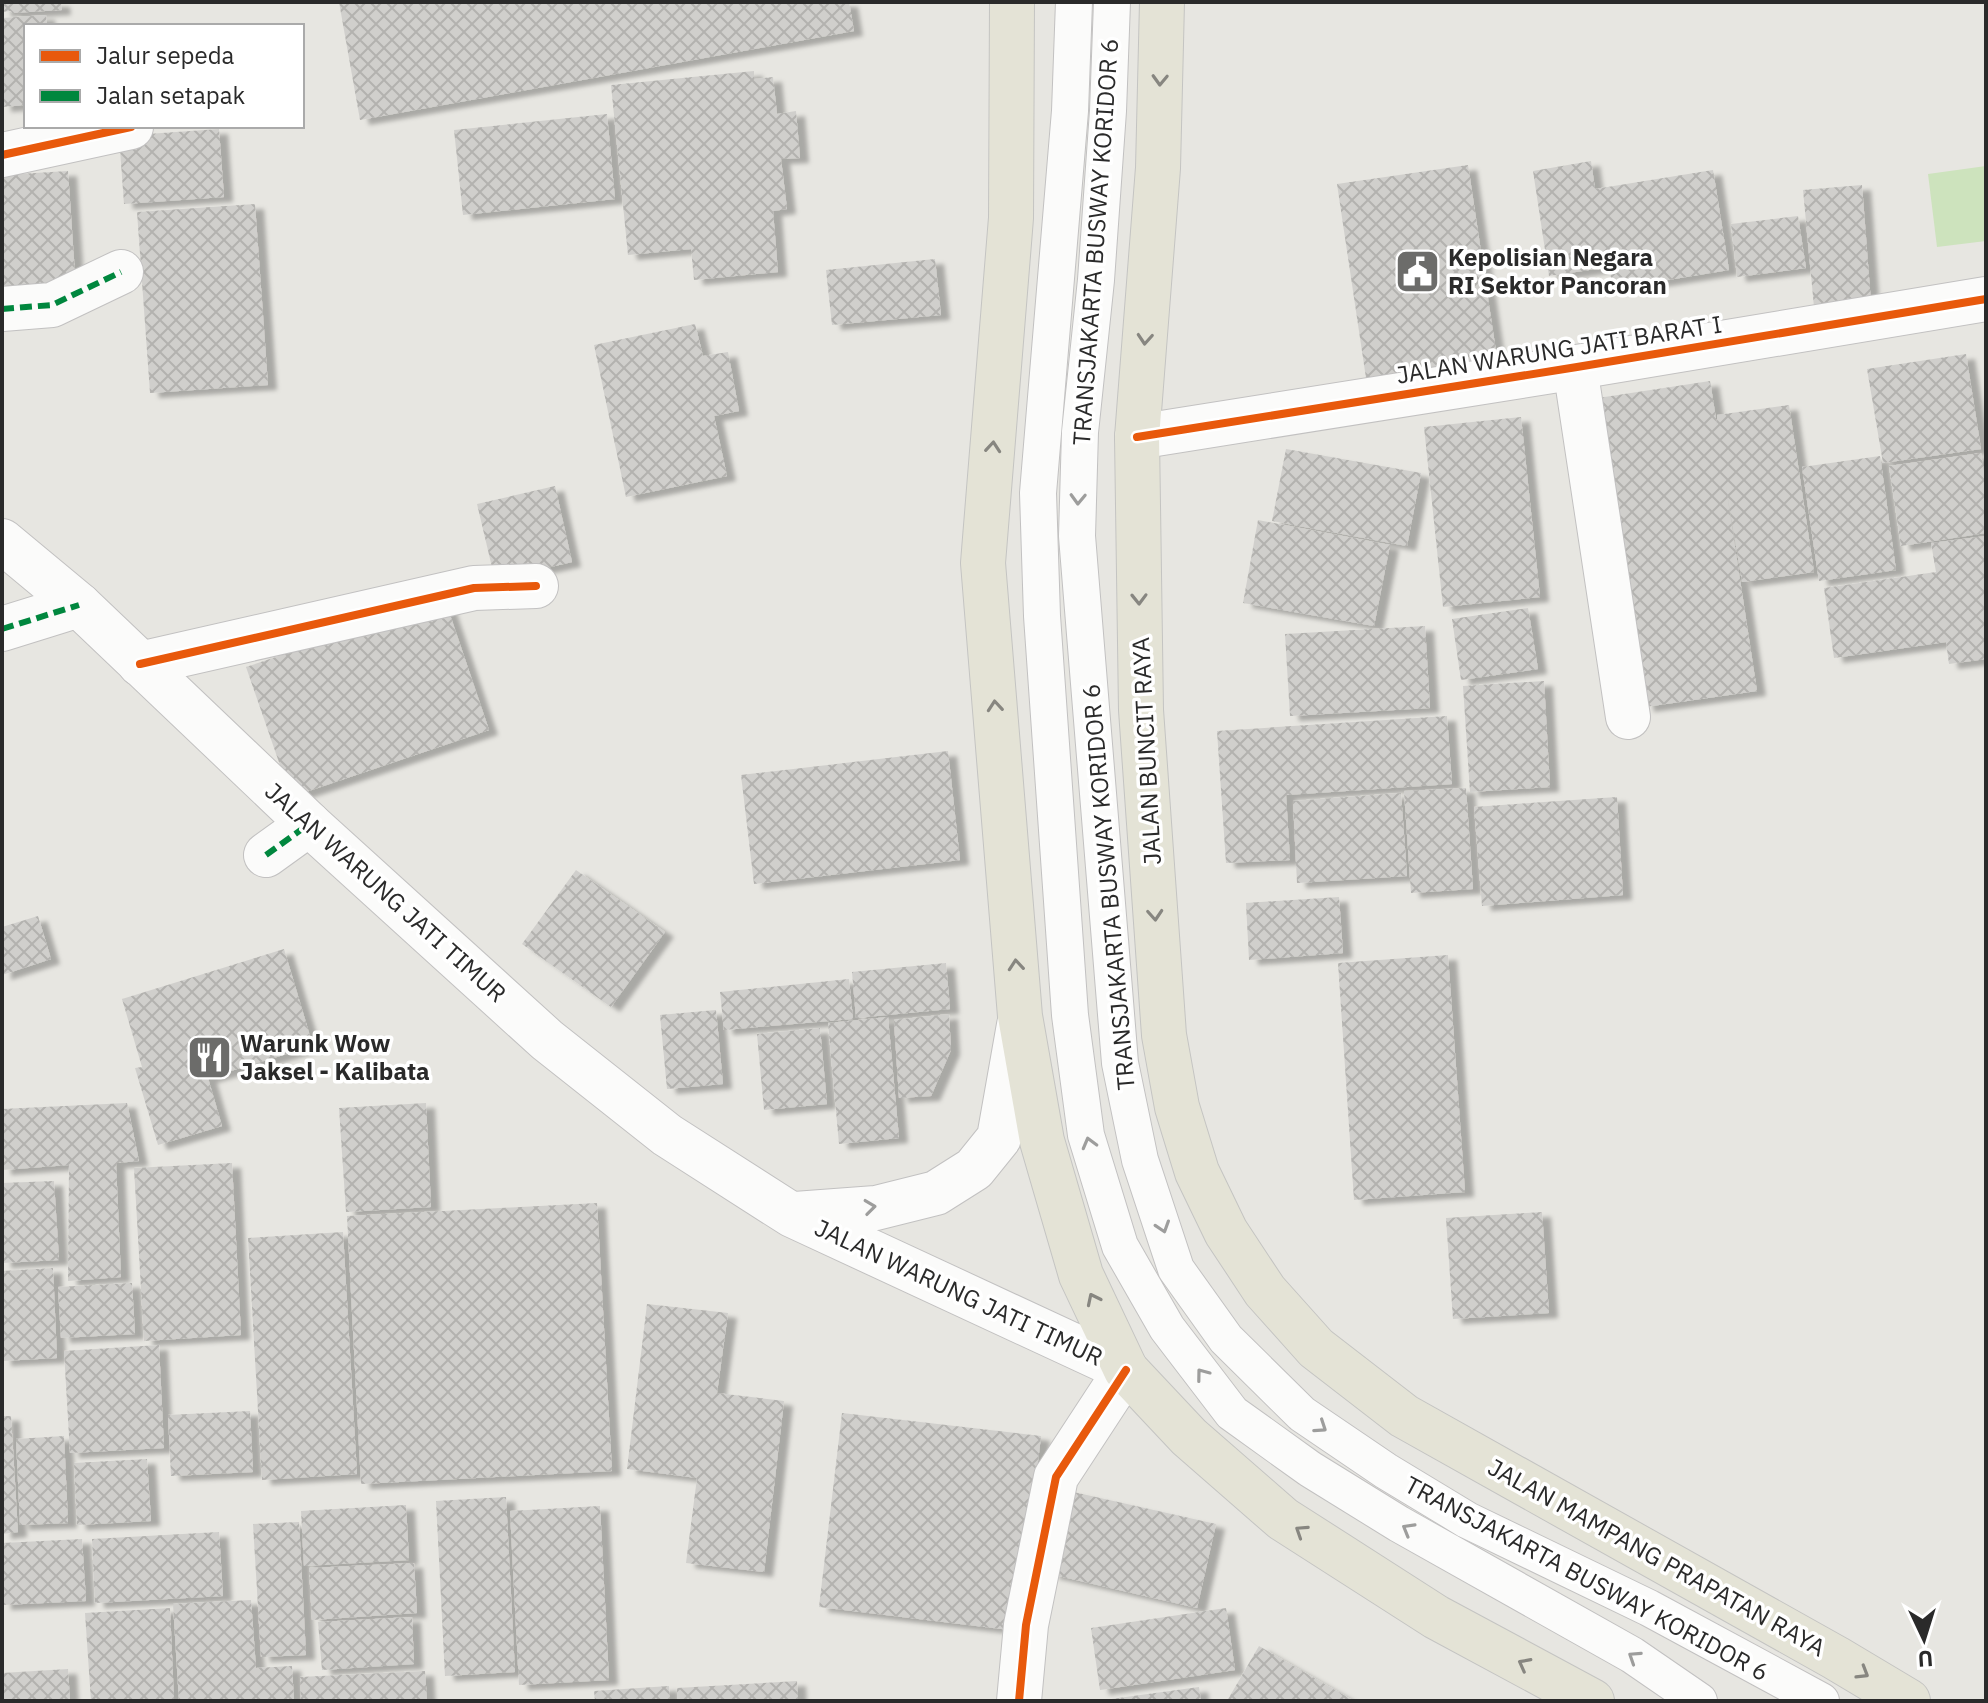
<svg xmlns="http://www.w3.org/2000/svg" width="1988" height="1703" font-family="'IBM Plex Sans',sans-serif">
  <style>
    .pitch { fill: #cde3bd }
    .building { fill: url(#building-cross-hatch); filter: url(#shadow) }
    .lines { fill: none; stroke-linecap: round; stroke-linejoin: round }
    .service-casing { stroke: #c2c1c1; stroke-width: 38 }
    .minor-casing { stroke: #c2c1c1; stroke-width: 46 }
    .secondary-casing { stroke: #c2c1c1; stroke-width: 46 }
    .primary-casing { stroke: #c4c4c2; stroke-width: 46 }
    .service { stroke: #fbfbfa; stroke-width: 36 }
    .minor { stroke: #fbfbfa; stroke-width: 44 }
    .secondary { stroke: #fbfbfa; stroke-width: 44 }
    .primary { stroke: #e4e3d6; stroke-width: 44 }
    .quiet { stroke: #00873e; stroke-width: 6; stroke-dasharray: 12 6; stroke-linecap: butt }
    .cycleway-casing { stroke: #fff; stroke-width: 13 }
    .cycleway { stroke: #e8590c; stroke-width: 8 }
    .oneway { stroke: #878680 }
    .oneway2 { stroke: #9d9d9c }
    .labels { text-anchor: middle; dominant-baseline: central; stroke-width: 7; stroke-linejoin: round; paint-order: stroke }
    .street-label { font-size: 24px; fill: #2a2a2a; stroke: #fff }
    .poi-label { font-size: 24px; font-weight: bold; fill: #2a2a2a; stroke: #fff; text-anchor: start }
  </style>
  <defs>
    <pattern id="building-cross-hatch" width="8" height="8" patternUnits="userSpaceOnUse" patternTransform="scale(2)"><rect width="8" height="8" fill="#d0cfcc"/><path d="M0 0l8 8M0 8l8-8" fill="none" stroke="#b3b2af"/></pattern>
    <filter id="shadow"><feDropShadow dx="9" dy="5" stdDeviation="2" flood-color="#0004"/></filter>
  </defs>
  <rect width="100%" height="100%" fill="#e7e6e1"/>
  <path class="pitch" d="M1986 166V241L1937 247 1928 174Z"/>
  <g class="building">
    <path d="M2 2H61L62 10 12 13 11 11 2 12Z"/>
    <path d="M339 2H849L854 31 360 120Z"/>
    <path d="M46 15 47 26H26V105L2 107V18Z"/>
    <path d="M754 71V79L773 77 777 114 796 111 800 158 781 159 787 209 773 211 778 272 694 280 691 249 628 255 611 85Z"/>
    <path d="M607 114 615 199 463 215 454 130Z"/>
    <path d="M219 129 224 197 124 204 119 136Z"/>
    <path d="M1591 161 1595 189 1713 170 1729 270 1613 289 1609 267 1549 276 1533 171Z"/>
    <path d="M1468 165 1497 358 1366 378 1337 184Z"/>
    <path d="M68 171 76 289 2 295V175Z"/>
    <path d="M1862 185 1871 303 1814 307 1803 190Z"/>
    <path d="M255 204 268 385 150 393 137 212Z"/>
    <path d="M1798 216 1806 268 1737 277 1731 224Z"/>
    <path d="M935 259 941 315 832 325 826 270Z"/>
    <path d="M695 324 703 356 728 352 739 411 714 416 727 476 626 497 594 345Z"/>
    <path d="M1966 354 1981 449 1883 463 1867 369Z"/>
    <path d="M1710 381 1717 425V415L1789 405 1814 572 1742 582 1725 481 1757 691 1645 707 1598 398Z"/>
    <path d="M1521 417 1540 597 1443 607 1424 427Z"/>
    <path d="M1286 449 1421 473 1407 546 1272 521Z"/>
    <path d="M1981 453 1986 486V533L1901 546 1889 466Z"/>
    <path d="M1880 456 1896 570 1819 581 1802 467Z"/>
    <path d="M555 486 572 562 495 580 477 504Z"/>
    <path d="M1258 520 1390 545 1374 626 1243 603Z"/>
    <path d="M1986 536V659L1949 664 1946 642 1834 658 1824 588 1936 572 1931 543Z"/>
    <path d="M445 600 489 730 291 797 246 667Z"/>
    <path d="M1528 608 1538 669 1461 680 1452 619Z"/>
    <path d="M1425 626 1430 708 1290 716 1285 634Z"/>
    <path d="M1544 681 1550 787 1470 792 1463 686Z"/>
    <path d="M1447 716 1452 784 1286 795 1290 860 1226 863 1217 731Z"/>
    <path d="M948 751 960 860 754 884 741 775Z"/>
    <path d="M1466 788 1473 889 1411 893 1404 791Z"/>
    <path d="M1401 793 1407 876 1297 883 1293 801Z"/>
    <path d="M1617 797 1623 895 1482 906 1474 807Z"/>
    <path d="M576 870 665 932 611 1007 522 944Z"/>
    <path d="M1339 897 1343 953 1249 960 1246 903Z"/>
    <path d="M38 916 51 959 2 975V927Z"/>
    <path d="M284 949 313 1046 208 1078 222 1126 158 1145 135 1068 142 1067 122 999Z"/>
    <path d="M1448 955 1465 1192 1354 1200 1338 963Z"/>
    <path d="M946 963 950 1009 856 1018 852 972Z"/>
    <path d="M849 979 853 1019 724 1030 720 992Z"/>
    <path d="M716 1010 723 1084 667 1089 660 1015Z"/>
    <path d="M949 1014 951 1050 931 1096 899 1098 894 1020Z"/>
    <path d="M888 1017 899 1138 839 1144 828 1023Z"/>
    <path d="M820 1028 827 1104 764 1110 757 1034Z"/>
    <path d="M127 1103 139 1161 116 1163 121 1277 68 1281 69 1165 2 1170V1109Z"/>
    <path d="M426 1103 431 1207 346 1212 339 1108Z"/>
    <path d="M232 1163 241 1335 144 1341 134 1168Z"/>
    <path d="M54 1181 59 1260 2 1263V1183Z"/>
    <path d="M597 1203 612 1471 361 1484 347 1216Z"/>
    <path d="M1542 1212 1549 1313 1453 1319 1446 1218Z"/>
    <path d="M343 1232 357 1474 262 1480 248 1238Z"/>
    <path d="M53 1268 57 1358 2 1361V1271Z"/>
    <path d="M132 1283 135 1334 61 1338 58 1287Z"/>
    <path d="M647 1304 728 1313 717 1393 784 1401 764 1572 686 1563 697 1478 627 1469Z"/>
    <path d="M159 1345 164 1448 70 1453 64 1351Z"/>
    <path d="M250 1411 253 1472 171 1476 168 1415Z"/>
    <path d="M842 1413 1041 1436 1018 1631 819 1607Z"/>
    <path d="M2 1416H11L18 1532 2 1534Z"/>
    <path d="M64 1436 68 1523 20 1525 16 1439Z"/>
    <path d="M147 1459 151 1521 77 1525 74 1463Z"/>
    <path d="M1069 1491 1216 1524 1197 1608 1050 1574Z"/>
    <path d="M506 1497 515 1672 445 1676 436 1501Z"/>
    <path d="M406 1505 409 1560 304 1566 301 1511Z"/>
    <path d="M600 1506 609 1680 519 1685 510 1511Z"/>
    <path d="M299 1522 306 1655 261 1657 253 1524Z"/>
    <path d="M219 1532 223 1596 95 1603 92 1539Z"/>
    <path d="M82 1539 86 1601 2 1605V1543Z"/>
    <path d="M414 1563 417 1613 312 1620 309 1568Z"/>
    <path d="M251 1600 256 1668 292 1666 294 1701H179L173 1604Z"/>
    <path d="M170 1608 174 1701H91L85 1613Z"/>
    <path d="M1226 1608 1235 1670 1100 1690 1091 1628Z"/>
    <path d="M412 1617 414 1664 322 1670 318 1622Z"/>
    <path d="M1259 1646 1354 1701H1227Z"/>
    <path d="M68 1669 70 1701H2V1673Z"/>
    <path d="M425 1671 427 1701H301L300 1677Z"/>
    <path d="M797 1681 798 1701H677V1688Z"/>
    <path d="M669 1686 670 1701H595L594 1691Z"/>
    <path d="M1199 1687 1201 1701H1111V1699Z"/>
  </g>
  <g class="lines">
    <defs>
      <g id="service">
        <path d="M1074 2 1070 111 1038 493 1042 616 1070 1015 1086 1135 1120 1246 1167 1328 1232 1413 1310 1469 1399 1524 1632 1655 1699 1701"/>
        <path d="M1112 2 1108 111 1096 280 1080 432 1077 536 1120 1063 1140 1160 1176 1269 1226 1339 1302 1414 1386 1471 1467 1520 1649 1608 1821 1701"/>
      </g>
      <g id="minor">
        <path d="M2 155 131 127"/>
        <path d="M2 309 52 305 121 272"/>
        <path d="M1577 367 1578 387 1628 717"/>
        <path d="M1137 437 1577 367 1986 299"/>
        <path d="M2 629 79 605"/>
        <path d="M140 664 474 588 536 586"/>
        <path d="M266 855 309 824"/>
        <path d="M1019 1701 1026 1625 1056 1477 1126 1370"/>
      </g>
      <g id="secondary">
        <path d="M2 541 79 605 309 824 547 1040 667 1135 792 1215 1126 1370"/>
        <path d="M795 1214 876 1208 936 1193 974 1169 999 1138 1019 1025"/>
      </g>
      <g id="primary">
        <path d="M1012 2 1011 218 983 563 1020 1016 1042 1141 1081 1275 1126 1370 1189 1437 1283 1519 1436 1617 1592 1701"/>
        <path d="M1162 2 1158 168 1137 437 1141 710 1164 1035 1177 1107 1197 1172 1226 1232 1265 1291 1316 1348 1404 1416 1836 1658 1908 1701"/>
      </g>
    </defs>
    <use href="#service" class="service-casing"/>
    <use href="#minor" class="minor-casing"/>
    <use href="#secondary" class="secondary-casing"/>
    <use href="#primary" class="primary-casing"/>
    <use href="#service" class="service"/>
    <use href="#minor" class="minor"/>
    <use href="#secondary" class="secondary"/>
    <use href="#primary" class="primary"/>
    <g class="quiet">
      <path d="M2 309 52 305 121 272"/>
      <path d="M2 629 79 605"/>
      <path d="M266 855 309 824"/>
    </g>
    <defs>
      <g id="cycleway">
        <path d="M2 155 131 127"/>
        <path d="M1137 437 1577 367 1986 299"/>
        <path d="M140 664 474 588 536 586"/>
        <path d="M1019 1701 1026 1625 1056 1477 1126 1370"/>
      </g>
    </defs>
    <use href="#cycleway" class="cycleway-casing"/>
    <use href="#cycleway" class="cycleway"/>
  </g>
  <defs><path id="oneway-chevron" d="M-2-3.5L2.5 0L-2 3.5" fill="none" stroke-width="1.6" stroke-linecap="round" stroke-linejoin="round" transform="scale(2)"/></defs>
  <g class="oneway">
    <use href="#oneway-chevron" transform="translate(1160 80) rotate(92)"/>
    <use href="#oneway-chevron" transform="translate(1145 339) rotate(94)"/>
    <use href="#oneway-chevron" transform="translate(993 447) rotate(-85)"/>
    <use href="#oneway-chevron" transform="translate(1139 599) rotate(89)"/>
    <use href="#oneway-chevron" transform="translate(995 706) rotate(-95)"/>
    <use href="#oneway-chevron" transform="translate(1155 915) rotate(86)"/>
    <use href="#oneway-chevron" transform="translate(1016 965) rotate(-95)"/>
    <use href="#oneway-chevron" transform="translate(1093 1299) rotate(-116)"/>
    <use href="#oneway-chevron" transform="translate(1301 1531) rotate(-147)"/>
    <use href="#oneway-chevron" transform="translate(1524 1664) rotate(-152)"/>
    <use href="#oneway-chevron" transform="translate(1863 1673) rotate(31)"/>
  </g>
  <g class="oneway2">
    <use href="#oneway-chevron" transform="translate(1078 499) rotate(92)"/>
    <use href="#oneway-chevron" transform="translate(1089 1143) rotate(-105)"/>
    <use href="#oneway-chevron" transform="translate(870 1207) rotate(-7)"/>
    <use href="#oneway-chevron" transform="translate(1163 1227) rotate(72)"/>
    <use href="#oneway-chevron" transform="translate(1202 1374) rotate(-127)"/>
    <use href="#oneway-chevron" transform="translate(1321 1427) rotate(34)"/>
    <use href="#oneway-chevron" transform="translate(1408 1529) rotate(-150)"/>
    <use href="#oneway-chevron" transform="translate(1634 1657) rotate(-147)"/>
  </g>
  <defs>
    <symbol id="civic-square" viewBox="-11 -11 22 22"><rect x="-9" y="-9" width="18" height="18" rx="4" fill="#6c6c6a" stroke="#fff"/><path d="M-.6-6.5H3V-4.5H.6V-3L4-1V1h2V6H-6V1h2V-1L-.6-3ZM-1.2 2.5V6h2.4V2.5Z" fill="#fff"/></symbol>
    <symbol id="restaurant-square" viewBox="-11 -11 22 22"><rect x="-9" y="-9" width="18" height="18" rx="4" fill="#6c6c6a" stroke="#fff"/><path d="M-5-6h1v4h1v-4h1v4h1v-4h1v5L-1.5 .5V6h-2V.5L-5-1ZM5-6V6H3V1.5H1.5Q1.5-4 5-6Z" fill="#fff"/></symbol>
  </defs>
  <g fill-rule="evenodd">
    <use href="#civic-square" x="1392" y="246" width="51" height="51"/>
    <use href="#restaurant-square" x="184" y="1032" width="51" height="51"/>
  </g>
  <g class="labels">
    <g class="street-label">
      <text transform="translate(1095 242) rotate(-86)">TRANSJAKARTA BUSWAY KORIDOR 6</text>
      <text transform="translate(1559 349) rotate(-9)">JALAN WARUNG JATI BARAT I</text>
      <text transform="translate(1146 751) rotate(-93)">JALAN BUNCIT RAYA</text>
      <text transform="translate(1108 887) rotate(-95)">TRANSJAKARTA BUSWAY KORIDOR 6</text>
      <text transform="translate(386 892) rotate(42)">JALAN WARUNG JATI TIMUR</text>
      <text transform="translate(959 1292) rotate(25)">JALAN WARUNG JATI TIMUR</text>
      <text transform="translate(1657 1557) rotate(29)">JALAN MAMPANG PRAPATAN RAYA</text>
      <text transform="translate(1587 1578) rotate(28)">TRANSJAKARTA BUSWAY KORIDOR 6</text>
    </g>
    <g class="poi-label">
      <text x="1448" y="257">Kepolisian Negara<tspan x="1448" dy="28">RI Sektor Pancoran</tspan></text>
      <text x="240" y="1043">Warunk Wow<tspan x="240" dy="28">Jaksel - Kalibata</tspan></text>
    </g>
  </g>
  <rect width="1988" height="1703" fill="none" stroke="#2a2a2a" stroke-width="8"/>
  <rect x="24" y="24" width="280" height="104" fill="#ffffff" stroke="#aaaaaa" stroke-width="2"/>
  <rect x="40" y="50" width="40" height="12" fill="#e8590c" stroke="#aaaaaa" stroke-width="2"/>
  <text x="96" y="64" font-size="24" fill="#2a2a2a">Jalur sepeda</text>
  <rect x="40" y="90" width="40" height="12" fill="#00873e" stroke="#aaaaaa" stroke-width="2"/>
  <text x="96" y="104" font-size="24" fill="#2a2a2a">Jalan setapak</text>
  <g transform="translate(1924 1639) rotate(176)" stroke="#ffffff" stroke-width="6" paint-order="stroke">
  <path d="M0-6L14 30L0 20L-14 30Z" fill="#2a2a2a"/>
  <text y="-12" font-size="22" font-weight="bold" text-anchor="middle" fill="#2a2a2a">U</text>
  </g>
</svg>
